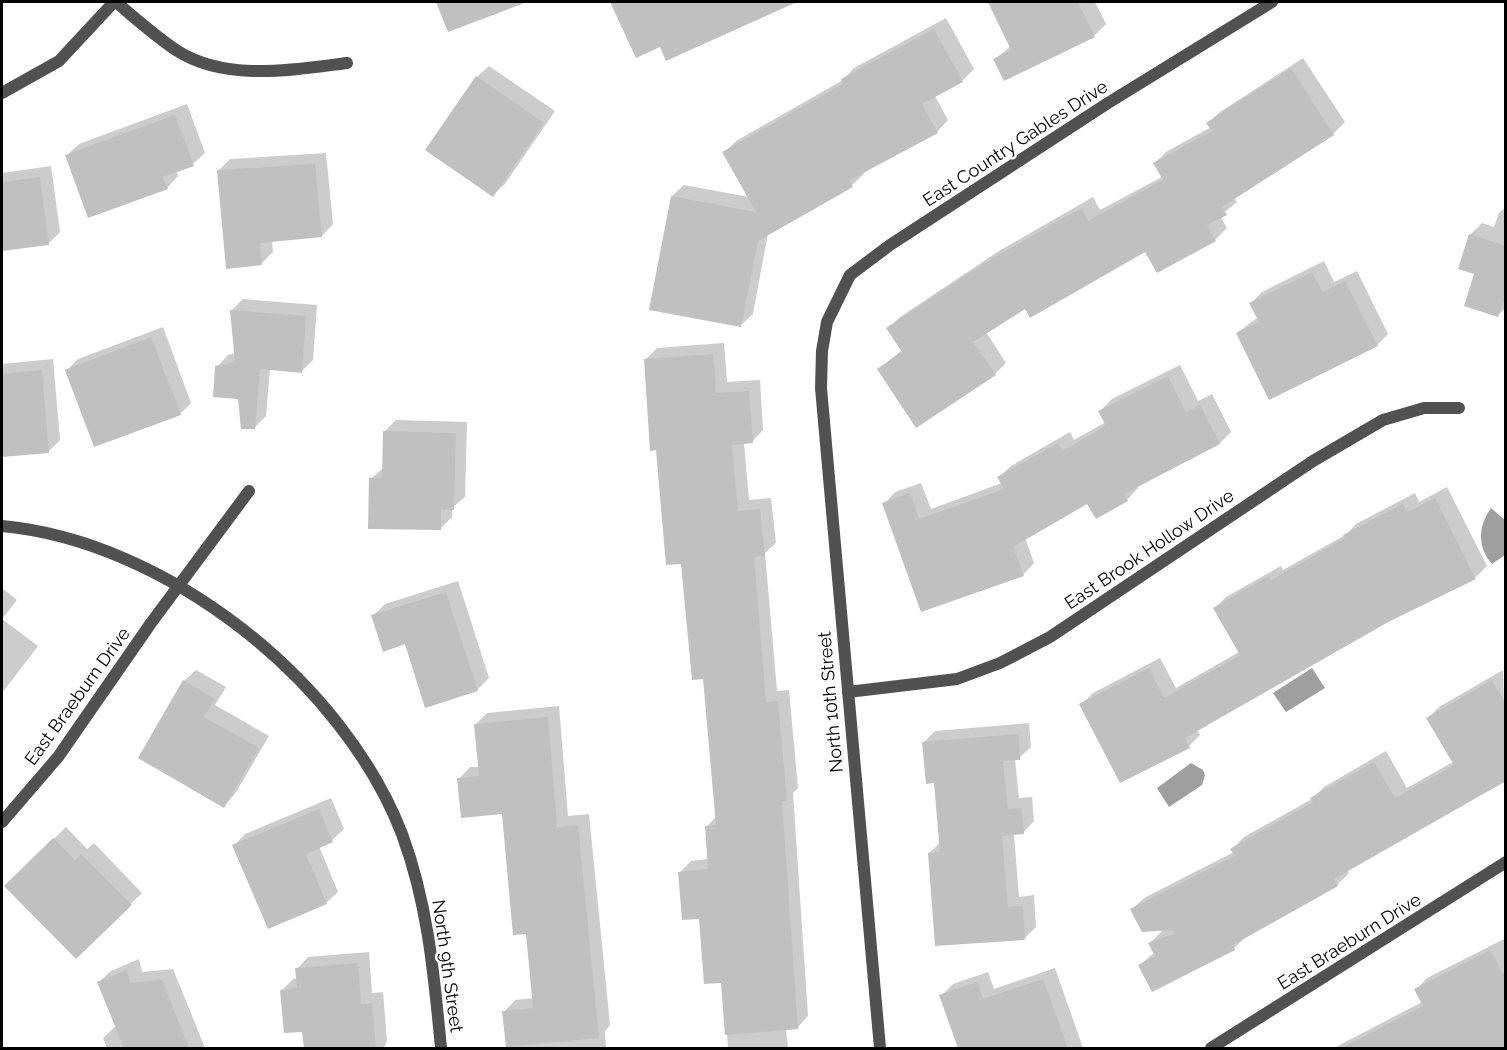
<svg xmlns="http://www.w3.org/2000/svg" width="1507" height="1050" font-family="Raleway,sans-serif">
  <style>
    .water { fill: #9f9f9f }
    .shadow { fill: #0003 }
    .building { fill: #c0c0c0 }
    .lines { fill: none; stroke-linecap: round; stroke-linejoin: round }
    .street { stroke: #515151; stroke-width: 12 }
    .labels { text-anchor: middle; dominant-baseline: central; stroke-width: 5; stroke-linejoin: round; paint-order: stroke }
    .street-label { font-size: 18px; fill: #000; stroke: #fff }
  </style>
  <rect width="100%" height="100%" fill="#fff"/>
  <g class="water">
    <path d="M1491 508 1506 521 1505 555 1492 564C1477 547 1478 526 1491 508Z"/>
    <path d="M1312 668 1325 688 1286 712 1273 693Z"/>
    <path d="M1191 763 1203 770 1205 775 1202 785 1169 807 1157 788Z"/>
  </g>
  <g class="shadow">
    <path d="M438 2H519L449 30Z"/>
    <path d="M612 2H793L667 59 660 45 637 56Z"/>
    <path d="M990 2H1095L1106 24 1094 36 995 59 1011 46Z"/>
    <path d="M946 18 974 69 962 81 935 96 948 120 937 132 862 172 864 174 852 185 768 233 753 314 741 325 672 196 684 185 749 197 724 153 736 141 843 80 854 68Z"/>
    <path d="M1303 58 1345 122 1333 134 1234 197 1237 202 1220 216 1227 228 1215 240 1146 250 1025 307 986 332 1006 363 995 374 879 369 902 350 888 328 900 317 999 251 1093 197 1100 210 1162 177 1155 163 1166 152 1211 127 1208 123 1220 112Z"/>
    <path d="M489 66 555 111 505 184 493 195 477 77Z"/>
    <path d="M187 104 205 153 193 164 176 171 178 176 167 188 67 155 79 144Z"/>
    <path d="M326 153 333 224 322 236 272 241 273 252 261 264 219 170 230 159Z"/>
    <path d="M51 166 60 232 49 243 2 250V173Z"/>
    <path d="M1506 207V308L1498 315 1476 273 1470 235 1482 223 1494 227 1499 213Z"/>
    <path d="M1324 261 1334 282 1357 271 1388 334 1377 345 1237 333 1258 317 1251 303 1262 292Z"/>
    <path d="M243 299 317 305 313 360 302 371 270 369 266 416 254 428 240 398 217 367 228 355 236 353 232 310Z"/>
    <path d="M163 327 191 403 180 414 67 370 78 359Z"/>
    <path d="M724 343 727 382 760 380 763 430 752 442 744 443 749 500 771 498 776 543 765 553 777 691 789 690 798 788 793 793 808 1016 797 1028 786 1029 788 1048H724H728L723 981 700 917 680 872 691 861 708 859 706 827 717 816 705 677 657 449 645 360 657 348Z"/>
    <path d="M53 359 60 440 48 452 2 456V364Z"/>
    <path d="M1180 365 1198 401 1212 394 1231 432 1220 443 1137 486 1138 488 1127 500 1088 502 1025 538 1034 563 1023 575 884 504 895 492 921 483 931 509 1002 483 999 477 1011 466 1070 432 1074 440 1106 422 1100 411 1112 399Z"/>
    <path d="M396 420 467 422 465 497 452 508V517L440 529 371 479 384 467 385 431Z"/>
    <path d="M1447 487 1487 566 1476 577 1388 622 1197 729 1200 735 1189 746 1081 705 1093 693 1160 658 1176 688 1239 652 1215 608 1226 597 1281 566 1283 570 1347 534 1356 524 1415 493 1419 502Z"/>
    <path d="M458 581 489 678 477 690 406 642 373 616 385 604Z"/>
    <path d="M2 588 17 600 2 619 38 646 2 693Z"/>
    <path d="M196 670 226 687 215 705 269 736 235 794 224 806 184 681Z"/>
    <path d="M1503 670 1506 779 1347 870 1349 873 1337 885 1246 937 1234 948 1153 990 1140 965 1155 952 1150 943 1164 929 1132 909 1144 898 1234 852 1232 849 1244 837 1312 799 1324 787 1386 751 1407 788 1453 762 1428 718 1439 707Z"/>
    <path d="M559 706 568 816 589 814 610 1025 605 1031 606 1048H506L504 1012 515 1000 534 998 527 933 503 813 459 779 470 767H479L475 725 487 713Z"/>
    <path d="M1029 723 1031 747 1019 758 1015 759 1019 798 1032 797 1034 821 1023 833 1014 834 1019 897 1034 895 1036 927 1025 938 929 853 941 842 936 782 924 742 935 731Z"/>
    <path d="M331 798 344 829 332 840 319 846 338 892 326 903 234 846 245 834Z"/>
    <path d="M66 827 87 849 94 843 142 893 76 957 6 886Z"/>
    <path d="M1506 938V1044L1497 1048H1334L1422 1002 1416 990 1427 978Z"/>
    <path d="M369 952 372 993 383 992 387 1041 384 1048H305L303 1030 282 990 293 979 298 978 297 969 308 957Z"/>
    <path d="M139 959 142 972 173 969 205 1048H107L103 1038 117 1025 99 982 111 971Z"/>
    <path d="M1055 968 1083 1048H986L984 1041 960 1048 941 996 953 984 988 972 994 989Z"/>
  </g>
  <g class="building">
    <path d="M436 2H522V4L448 32Z"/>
    <path d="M610 2H797L666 61 660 47 636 58Z"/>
    <path d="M988 2H1078L1095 37 1004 81 993 59 1011 50Z"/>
    <path d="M934 29 963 82 922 104 938 133 850 180 853 187 758 241 741 327 649 310 671 196 756 212 722 152 843 84 841 79Z"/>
    <path d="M1291 68 1334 135 1222 207 1227 215 1207 225 1216 241 1157 273 1145 252 1030 318 1025 309 973 342 996 375 916 428 877 369 902 352 886 328 986 262 1081 208 1088 221 1163 180 1153 163 1212 131 1206 123Z"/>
    <path d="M476 76 544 123 493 197 425 150Z"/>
    <path d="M175 115 194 166 163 177 168 189 88 218 65 155Z"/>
    <path d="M315 164 322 237 260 243 262 265 226 269 217 170Z"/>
    <path d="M40 177 49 245 2 251V182Z"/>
    <path d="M1469 234 1506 246V294L1498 317 1464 306 1474 274 1458 269Z"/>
    <path d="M1312 272 1323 292 1345 281 1378 346 1269 400 1236 333 1259 322 1249 303Z"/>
    <path d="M230 310 306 316 302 373 260 369 255 429H241L238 399 213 397 215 366 235 362Z"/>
    <path d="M151 337 181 415 94 447 65 370Z"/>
    <path d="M713 354 716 393 749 391 753 443 732 445 738 511 760 509 765 556 754 557 766 702 778 701 787 801H782L798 1029 725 1035 721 983 704 984 699 919 682 920 678 872 708 869 705 826 716 825 703 679 692 680 681 564 666 565 656 450 650 451 644 359Z"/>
    <path d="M42 370 49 453 2 457V374Z"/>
    <path d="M1168 376 1186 412 1200 405 1220 444 1124 494 1128 501 1096 519 1087 504 1013 547 1024 576 921 612 882 503 910 493 919 519 1004 489 997 477 1058 443 1062 451 1106 426 1098 411Z"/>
    <path d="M383 431 456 433 454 510 441 509V530L368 529 369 478H382Z"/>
    <path d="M1435 498 1476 579 1388 622 1185 738 1190 748 1120 783 1079 704 1149 668 1164 698 1240 655 1213 608 1269 576 1271 580 1345 538 1343 535 1403 504 1407 512Z"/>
    <path d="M446 592 478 691 425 708 405 644 383 652 371 615Z"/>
    <path d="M183 680 215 699 204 717 259 748 224 808 138 758Z"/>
    <path d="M1492 680 1506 704V781L1334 879 1338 886 1233 945 1235 950 1152 992 1138 965 1155 956 1148 943 1174 934 1173 930 1142 932 1130 909 1235 856 1230 849 1313 802 1310 798 1374 762 1395 798 1454 765 1426 718Z"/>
    <path d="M548 717 557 827 578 825 599 1038 506 1047 502 1011 533 1008 526 934 513 935 502 814 461 818 457 778 479 776 474 724Z"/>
    <path d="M1018 734 1020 760 1003 761 1008 809 1021 808 1024 834 1002 836 1008 907 1023 906 1025 940 935 946 928 853 940 852 934 783 926 784 922 742Z"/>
    <path d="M319 809 333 842 306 854 327 904 268 929 232 845Z"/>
    <path d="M53 838 75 860 81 854 132 905 76 959 4 886Z"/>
    <path d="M1490 950 1506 979V1048H1342L1423 1006 1414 989Z"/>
    <path d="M358 963 361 1004 372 1003 376 1048H304L302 1032 284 1033 280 990 297 988 295 968Z"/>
    <path d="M127 970 130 983 162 980 189 1048H124L97 982Z"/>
    <path d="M1043 979 1068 1048H958L939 995 977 982 983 999Z"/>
  </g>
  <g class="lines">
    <g class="street">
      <path d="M116 2C135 18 155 36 176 50 225 82 292 70 347 63"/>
      <path d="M2 93 59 61 114 2"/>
      <path d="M2 526C166 541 343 681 402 834 428 904 434 975 441 1048"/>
      <path d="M848 692 957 679 1000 663 1050 637 1313 461 1383 420 1424 408H1459"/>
      <path d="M2 822 58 757 151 623 249 491"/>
      <path d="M880 1048 821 388 822 351 827 322 850 275 890 245 1108 103 1272 2"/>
      <path d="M1211 1048 1506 862"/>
    </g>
  </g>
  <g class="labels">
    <g class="street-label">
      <text transform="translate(1015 143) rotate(-33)">East Country Gables Drive</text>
      <text transform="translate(1149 549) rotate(-34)">East Brook Hollow Drive</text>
      <text transform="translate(77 696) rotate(-54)">East Braeburn Drive</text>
      <text transform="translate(830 702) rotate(-95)">North 10th Street</text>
      <text transform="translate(1349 941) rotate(-32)">East Braeburn Drive</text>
      <text transform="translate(448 966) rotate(82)">North 9th Street</text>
    </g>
  </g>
  <rect width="1507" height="1050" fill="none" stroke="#000000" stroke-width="6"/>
</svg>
